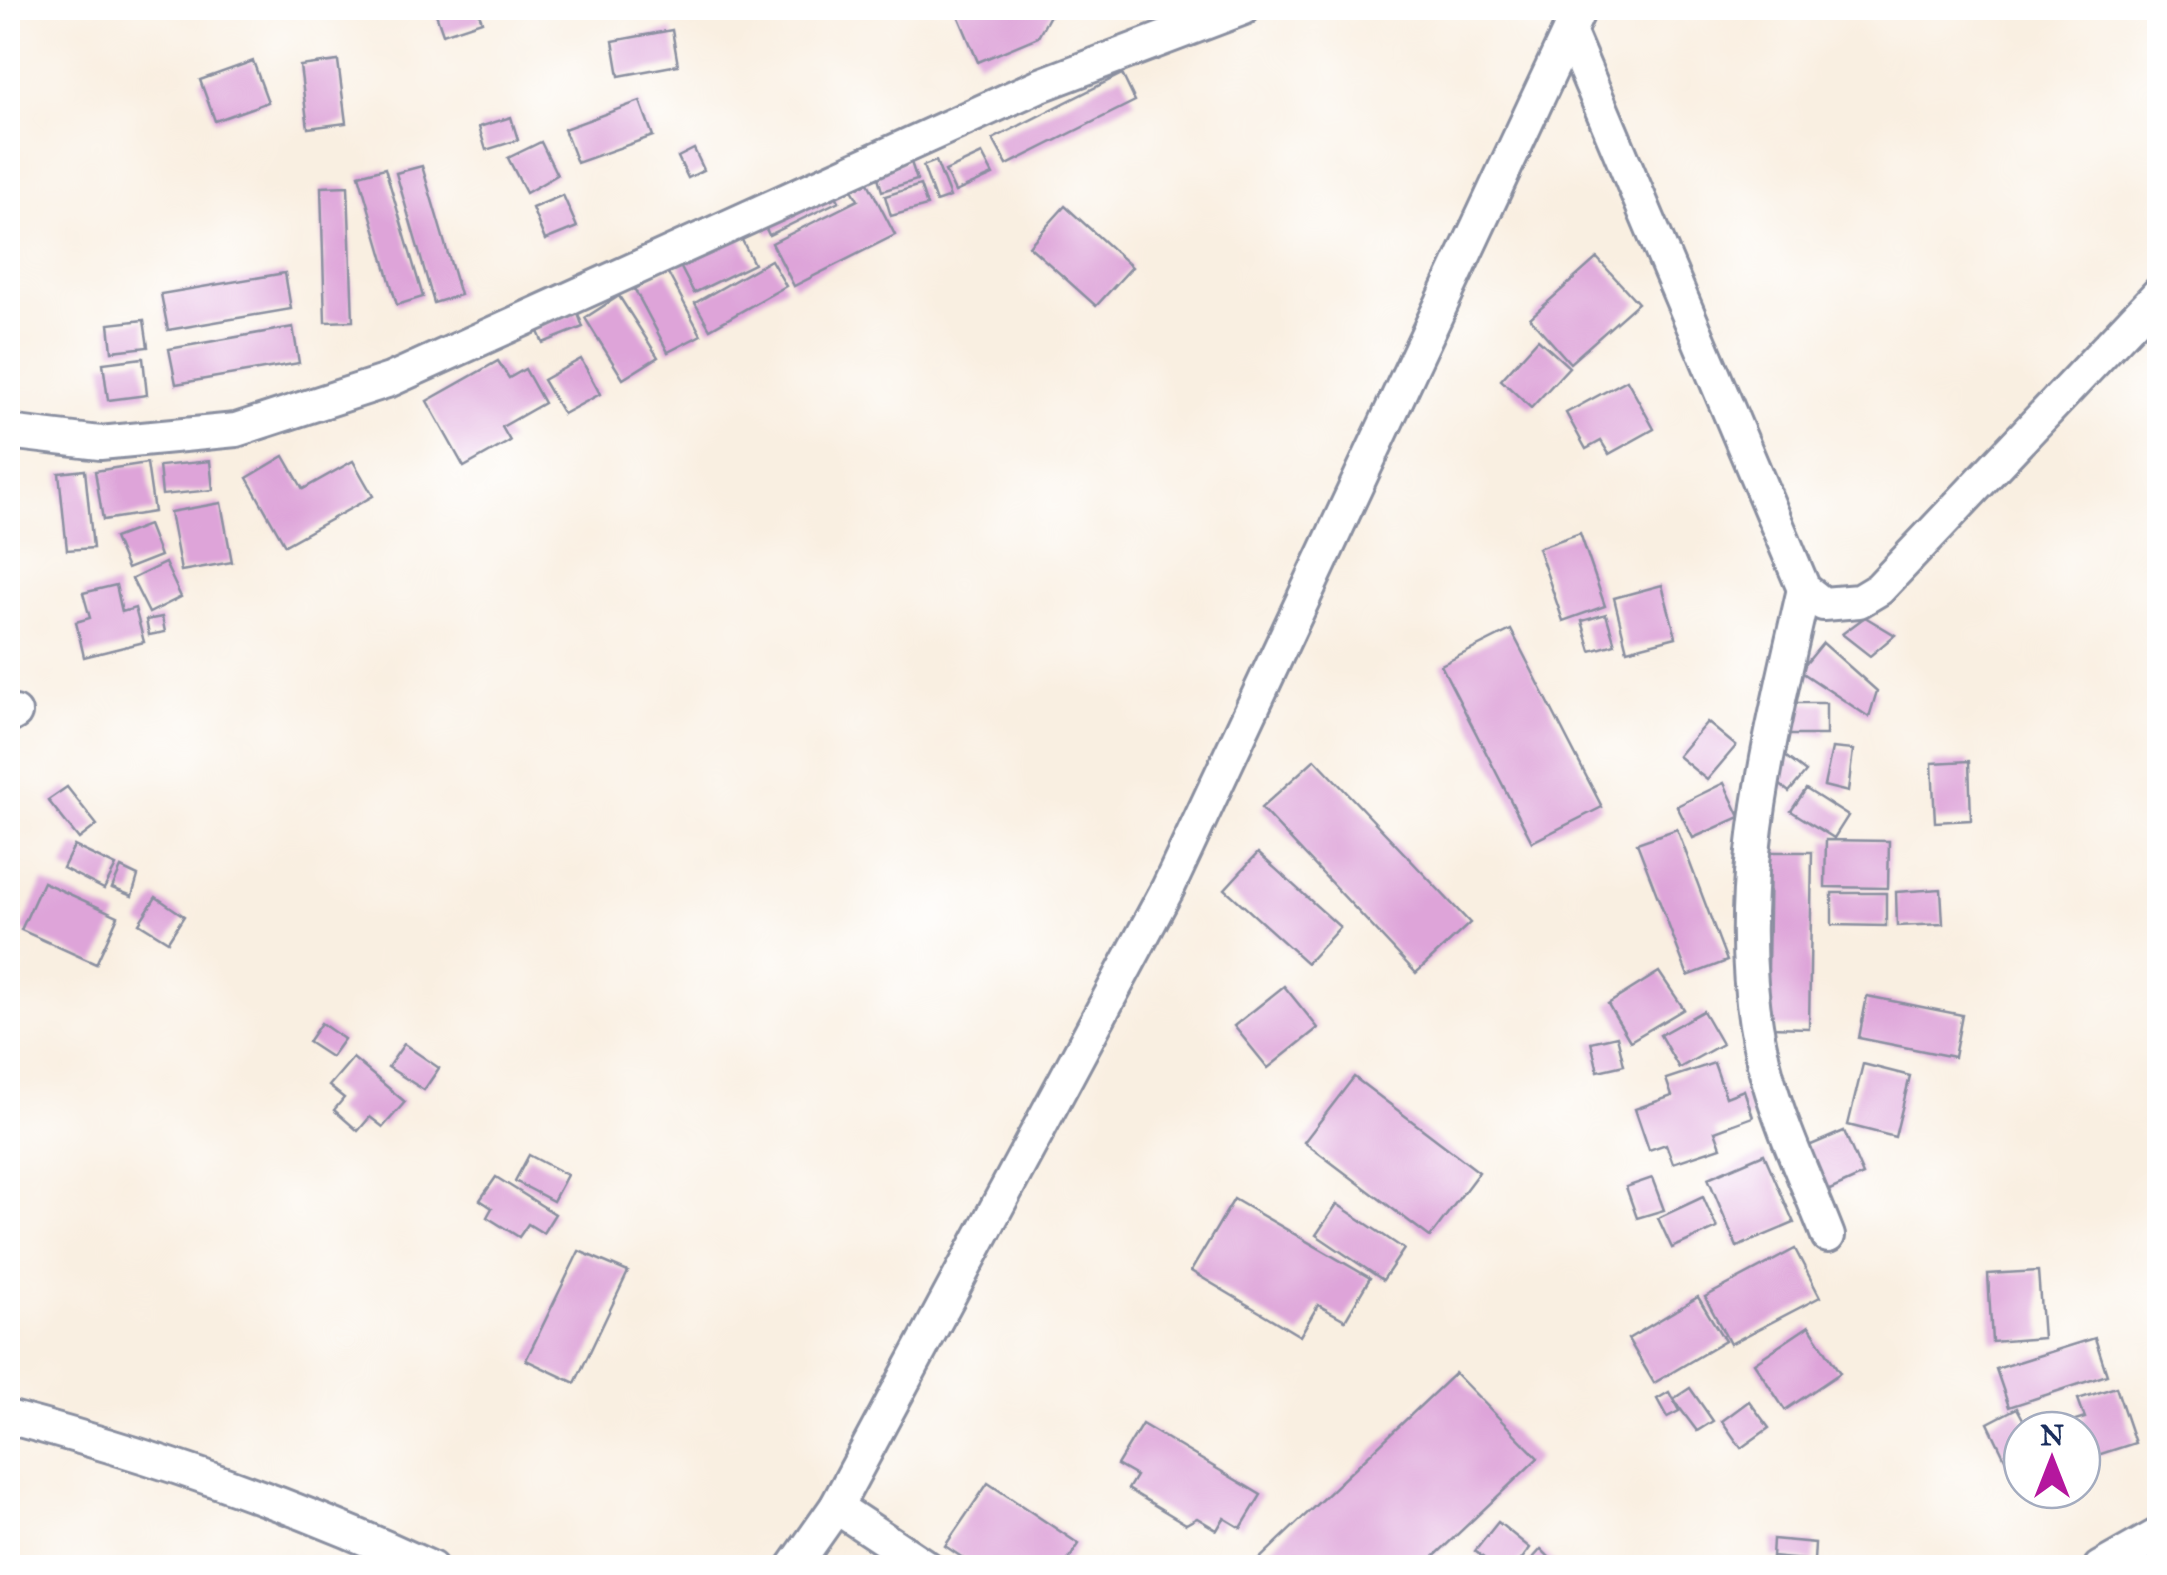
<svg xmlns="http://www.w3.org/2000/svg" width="2167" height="1575" font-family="'IM FELL Great Primer',serif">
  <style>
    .building { fill: #dea4d9 }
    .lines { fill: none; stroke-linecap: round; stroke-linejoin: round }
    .street-casing { stroke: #8a8fa0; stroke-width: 38 }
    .street { stroke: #fff; stroke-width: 32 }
  </style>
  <rect width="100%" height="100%" fill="#fff"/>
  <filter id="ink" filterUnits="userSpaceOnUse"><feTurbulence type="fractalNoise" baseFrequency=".01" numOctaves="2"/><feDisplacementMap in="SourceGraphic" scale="20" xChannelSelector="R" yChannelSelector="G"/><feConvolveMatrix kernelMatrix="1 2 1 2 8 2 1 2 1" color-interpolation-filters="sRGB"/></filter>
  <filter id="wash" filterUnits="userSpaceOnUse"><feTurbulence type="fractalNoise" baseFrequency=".0048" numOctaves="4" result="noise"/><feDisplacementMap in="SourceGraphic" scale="40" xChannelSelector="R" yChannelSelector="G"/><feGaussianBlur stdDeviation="2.25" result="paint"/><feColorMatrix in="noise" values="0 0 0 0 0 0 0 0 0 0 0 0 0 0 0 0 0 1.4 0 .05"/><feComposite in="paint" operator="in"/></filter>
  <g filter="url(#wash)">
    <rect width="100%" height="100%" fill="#f9efe1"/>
    <g id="blocks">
      <g class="building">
        <path d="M434 8H477L482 21 443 34Z"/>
        <path d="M955 8H1054L1038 37 978 62Z"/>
        <path d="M672 30 678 65 619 76 613 41Z"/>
        <path d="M253 61 268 102 215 121 200 80Z"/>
        <path d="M338 61 346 123 308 128 300 66Z"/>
        <path d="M1122 74 1135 101 1007 165 993 139Z"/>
        <path d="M640 101 653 136 577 163 564 129Z"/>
        <path d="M511 117 518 140 486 150 479 127Z"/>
        <path d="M541 142 557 175 526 193 508 158Z"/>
        <path d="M694 149 704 170 688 178 678 157Z"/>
        <path d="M982 154 993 175 955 192 945 171Z"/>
        <path d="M910 159 917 180 882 191 876 170Z"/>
        <path d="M936 161 950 197 936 202 923 166Z"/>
        <path d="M422 166 460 295 434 303 396 173Z"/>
        <path d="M385 168 423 297 397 305 359 175Z"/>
        <path d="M866 179 895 235 794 286 772 243 858 200 850 186Z"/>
        <path d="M920 185 927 206 891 216 885 196Z"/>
        <path d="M348 186 353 321 325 322 321 187Z"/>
        <path d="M832 189 839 201 769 235 763 222Z"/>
        <path d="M563 195 577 227 545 240 532 208Z"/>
        <path d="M1065 206 1132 267 1096 306 1029 246Z"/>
        <path d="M739 234 754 264 694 293 679 264Z"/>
        <path d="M1597 258 1638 303 1570 363 1530 318Z"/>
        <path d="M771 260 786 286 710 329 695 303Z"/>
        <path d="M667 271 701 335 668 352 634 288Z"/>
        <path d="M285 273 291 309 168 330 161 294Z"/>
        <path d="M619 296 658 357 623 379 585 318Z"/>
        <path d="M577 311 583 327 543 343 536 327Z"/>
        <path d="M144 320 148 347 112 351 109 324Z"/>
        <path d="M293 327 299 363 176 384 169 349Z"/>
        <path d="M1538 339 1569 367 1531 408 1501 380Z"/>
        <path d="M143 358 147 395 108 400 103 363Z"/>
        <path d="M581 359 600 394 563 414 543 380Z"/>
        <path d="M498 361 509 378 525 369 544 403 502 427 510 441 464 467 427 401Z"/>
        <path d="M1627 380 1654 429 1609 454 1601 441 1586 449 1566 413Z"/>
        <path d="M284 456 303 489 353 461 373 496 285 545 247 478Z"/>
        <path d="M8 461 17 508 8 509Z"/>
        <path d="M210 461 213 490 162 495 159 466Z"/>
        <path d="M147 463 154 512 103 520 95 471Z"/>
        <path d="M85 470 93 548 67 550 59 473Z"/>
        <path d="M221 503 232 562 181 571 170 512Z"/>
        <path d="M148 525 160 556 127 569 114 538Z"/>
        <path d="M1580 533 1605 606 1563 621 1538 548Z"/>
        <path d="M165 563 181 597 149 613 132 579Z"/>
        <path d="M116 585 122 612 135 608 144 642 84 657 76 622 90 618 83 593Z"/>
        <path d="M1662 585 1676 637 1627 650 1614 598Z"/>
        <path d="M1606 614 1615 644 1591 651 1582 621Z"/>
        <path d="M162 617 165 632 149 635 146 620Z"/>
        <path d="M1865 617 1895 635 1870 656 1842 634Z"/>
        <path d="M1511 630 1602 807 1532 842 1441 665Z"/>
        <path d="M1823 643 1877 691 1869 717 1800 671Z"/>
        <path d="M1796 703H1826V735H1784Z"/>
        <path d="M1707 722 1736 746 1707 780 1678 756Z"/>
        <path d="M1832 748 1853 750 1848 792 1824 786Z"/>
        <path d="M1785 756 1806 772 1789 792 1778 783Z"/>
        <path d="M1315 759 1470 923 1416 973 1261 808Z"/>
        <path d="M1969 761 1971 820 1935 822 1932 763Z"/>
        <path d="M1724 783 1740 817 1693 838 1677 806Z"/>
        <path d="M67 787 97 825 79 839 48 800Z"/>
        <path d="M1806 789 1848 816 1834 838 1791 811Z"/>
        <path d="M1677 829 1727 961 1688 976 1637 843Z"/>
        <path d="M1826 840 1889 841 1888 888 1825 887Z"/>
        <path d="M74 846 116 866 104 889 63 868Z"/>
        <path d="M1770 852H1812L1809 1028 1767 1027Z"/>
        <path d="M1258 853 1340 927 1307 963 1225 889Z"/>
        <path d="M121 868 138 876 132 896 112 888Z"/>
        <path d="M43 882 118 916 96 964 21 930Z"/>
        <path d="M1941 889 1943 924 1897 926 1896 892Z"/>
        <path d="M1832 893H1886V926L1832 925Z"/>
        <path d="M156 897 184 916 168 941 139 923Z"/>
        <path d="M1659 972 1684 1009 1630 1041 1608 1004Z"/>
        <path d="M1284 986 1318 1028 1268 1068 1234 1026Z"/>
        <path d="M1867 996 1962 1015 1954 1057 1859 1038Z"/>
        <path d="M1703 1011 1722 1044 1679 1068 1660 1035Z"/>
        <path d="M321 1023 344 1039 331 1057 308 1042Z"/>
        <path d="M1617 1036 1624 1065 1598 1071 1591 1042Z"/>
        <path d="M404 1044 439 1068 424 1090 388 1067Z"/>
        <path d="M353 1058 405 1102 383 1127 370 1117 358 1131 334 1110 344 1098 329 1086Z"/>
        <path d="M1714 1063 1726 1097 1744 1090 1753 1117 1715 1131 1721 1147 1673 1163 1666 1144 1649 1150 1635 1109 1672 1096 1666 1079Z"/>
        <path d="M1863 1064 1910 1076 1895 1137 1848 1125Z"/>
        <path d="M1354 1077 1479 1172 1430 1237 1304 1142Z"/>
        <path d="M1844 1131 1863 1175 1823 1193 1804 1148Z"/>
        <path d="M1764 1154 1794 1223 1737 1247 1708 1178Z"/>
        <path d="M529 1155 567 1175 553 1201 515 1181Z"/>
        <path d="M496 1177 555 1214 543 1233 528 1224 519 1237 487 1217 492 1208 480 1200Z"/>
        <path d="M1652 1178 1664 1210 1637 1218 1626 1187Z"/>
        <path d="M1703 1197 1717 1228 1672 1248 1658 1218Z"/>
        <path d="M1234 1199 1370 1278 1345 1320 1318 1305 1300 1336 1191 1271Z"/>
        <path d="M1337 1204 1404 1249 1383 1280 1316 1235Z"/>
        <path d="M1795 1249 1820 1297 1730 1344 1705 1297Z"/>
        <path d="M579 1251 628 1272 575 1383 526 1360Z"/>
        <path d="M2038 1271 2043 1338 1992 1342 1988 1274Z"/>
        <path d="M1698 1297 1725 1341 1654 1383 1628 1339Z"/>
        <path d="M1809 1326 1840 1373 1785 1410 1754 1363Z"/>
        <path d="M2095 1338 2107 1375 2009 1407 1996 1369Z"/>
        <path d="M1455 1373 1538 1458 1422 1568H1261L1256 1562Z"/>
        <path d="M2116 1387 2135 1443 2082 1460V1430L2050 1429 2085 1418 2078 1399Z"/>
        <path d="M1690 1388 1713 1421 1697 1431 1673 1399Z"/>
        <path d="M1669 1392 1679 1411 1667 1417 1657 1399Z"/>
        <path d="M1749 1401 1769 1428 1741 1448 1722 1421Z"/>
        <path d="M2017 1408 2029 1430H2022V1473L2014 1477 1988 1423Z"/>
        <path d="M1142 1424 1261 1495 1241 1528 1224 1518 1217 1530 1197 1518 1186 1524 1128 1489 1136 1476 1117 1465Z"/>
        <path d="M988 1483 1079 1544 1063 1568H978L945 1546Z"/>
        <path d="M1498 1522 1530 1548 1515 1568H1496L1475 1551Z"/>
        <path d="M1773 1539 1815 1543 1814 1561 1772 1557Z"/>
        <path d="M1541 1549 1560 1568H1524Z"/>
      </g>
    </g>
  </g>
  <g filter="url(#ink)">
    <use href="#blocks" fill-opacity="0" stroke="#8a8fa0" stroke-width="2.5"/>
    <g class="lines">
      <defs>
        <g id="street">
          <path d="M1570 34 1804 589 1823 604 1859 601 1879 589 2160 292"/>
          <path d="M8 432 100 443 236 430 390 380 1038 86 1244 8"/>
          <path d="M1804 589C1768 748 1722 917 1768 1079 1783 1132 1808 1184 1828 1236"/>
          <path d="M8 717 15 713"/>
          <path d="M8 1417C151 1455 296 1505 431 1568"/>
          <path d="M836 1507 928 1568"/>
          <path d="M793 1568 836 1507 1168 888 1580 8"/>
          <path d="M2100 1568 2160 1534"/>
        </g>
      </defs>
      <use href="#street" class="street-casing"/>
      <use href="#street" class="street"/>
    </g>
  </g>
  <rect width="2167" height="1575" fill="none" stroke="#fff" stroke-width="40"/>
  <g transform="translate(2052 1460)"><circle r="48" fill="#ffffff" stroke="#a4acbf" stroke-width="2.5"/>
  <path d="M0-8L18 38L0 25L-18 38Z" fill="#b5179e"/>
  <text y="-15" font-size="28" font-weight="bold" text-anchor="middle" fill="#1b2f5e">N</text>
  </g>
</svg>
